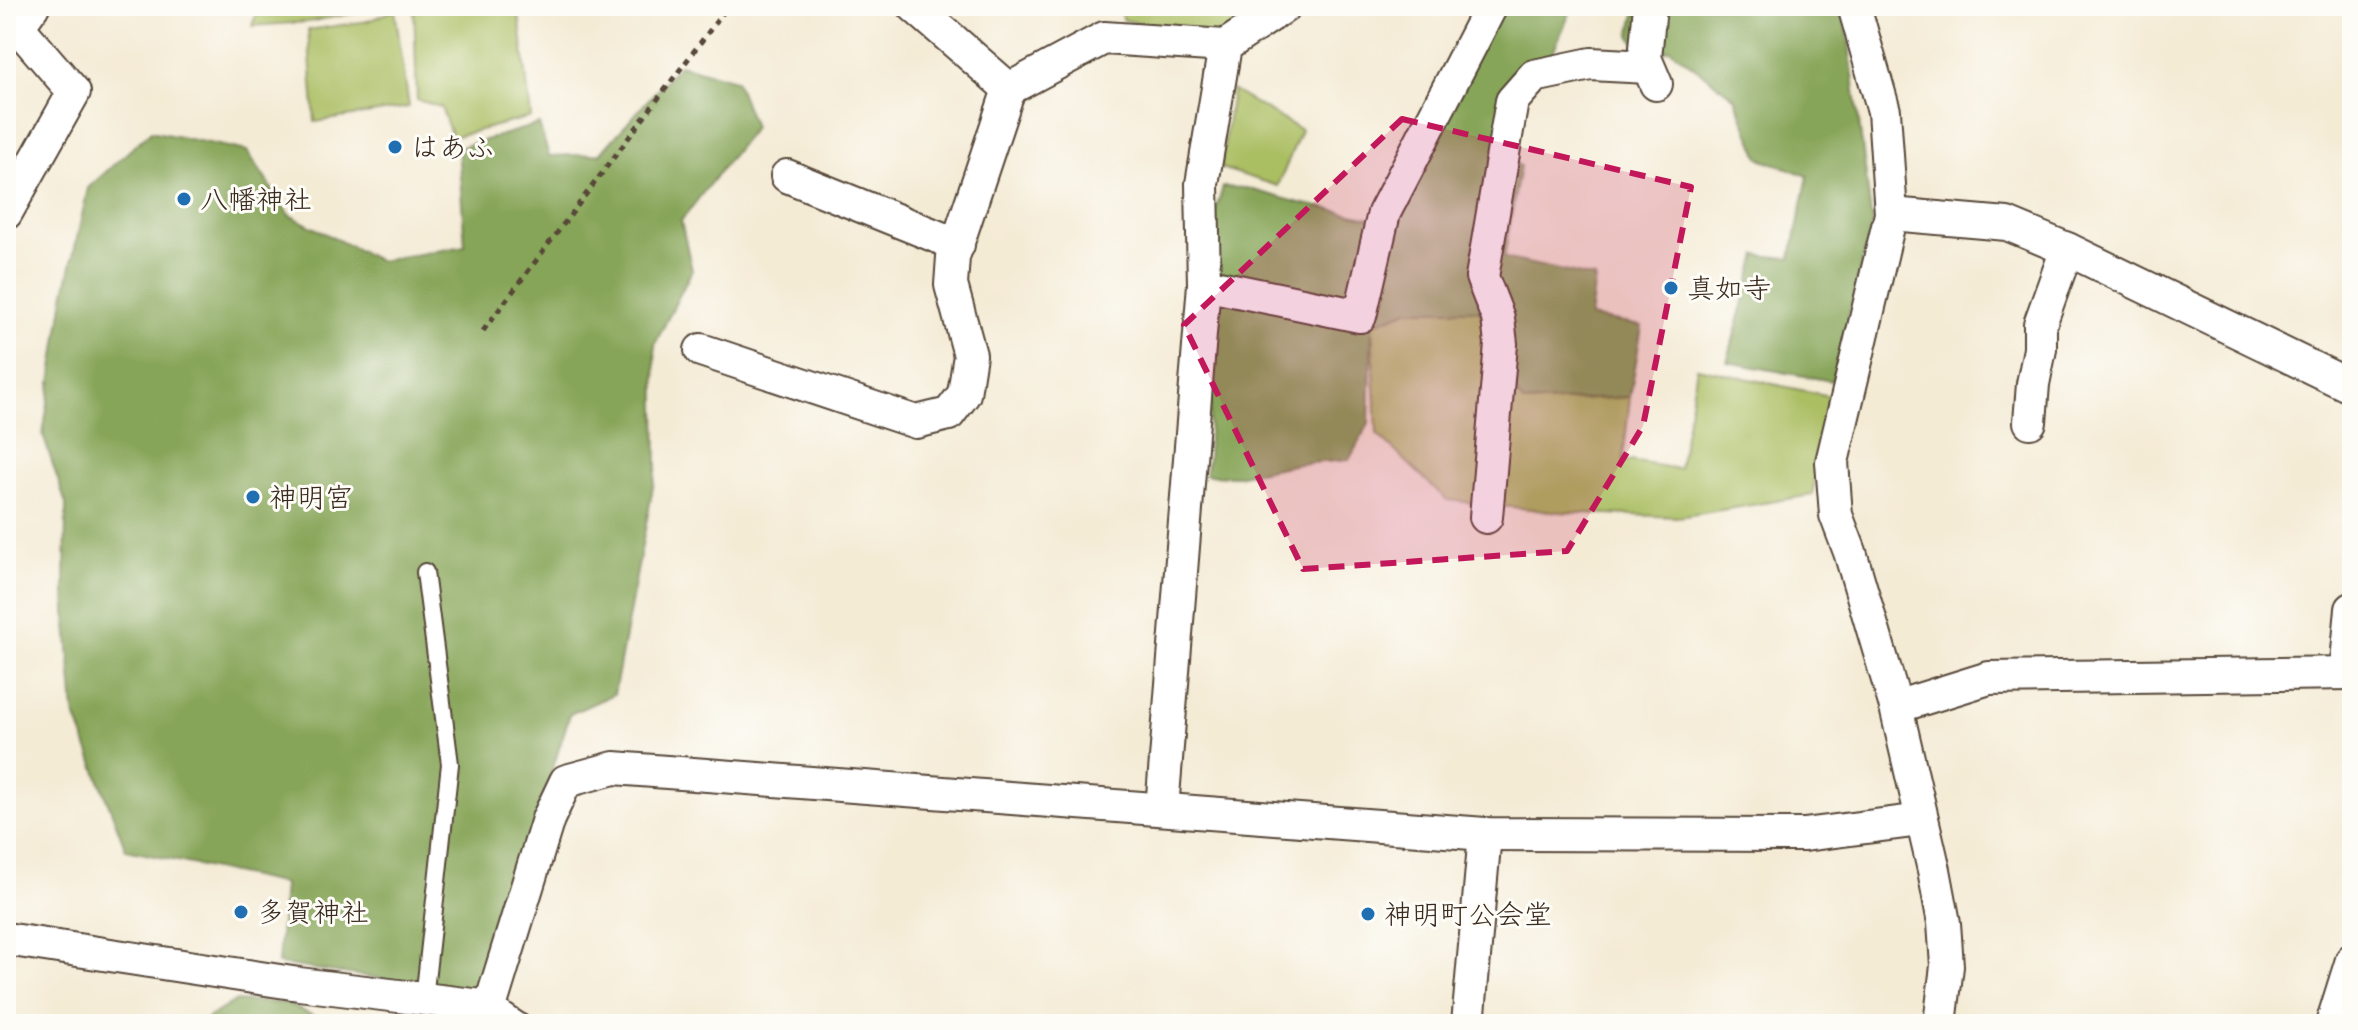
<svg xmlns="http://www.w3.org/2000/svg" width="2358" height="1030" font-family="Delius,'Klee One',sans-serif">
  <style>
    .green { fill: #aabe62; stroke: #727440; stroke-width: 2 }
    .forest { fill: #87a558; stroke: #61683b; stroke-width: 2 }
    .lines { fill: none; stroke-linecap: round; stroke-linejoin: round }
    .lane-casing { stroke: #574739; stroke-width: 20 }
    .street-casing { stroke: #574739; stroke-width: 36 }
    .path { stroke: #574739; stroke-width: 5; stroke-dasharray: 6 6; stroke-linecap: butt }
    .lane { stroke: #fff; stroke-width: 16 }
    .street { stroke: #fff; stroke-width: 32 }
    .marked { fill: #c2185b; fill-opacity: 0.2; stroke: #c2185b; stroke-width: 6; stroke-dasharray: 16 10; stroke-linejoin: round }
    .poi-dot { fill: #1f6fb2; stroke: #fdfcf7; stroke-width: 3 }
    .labels { text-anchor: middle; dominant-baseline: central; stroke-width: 6; stroke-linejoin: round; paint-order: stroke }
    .poi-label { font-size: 28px; fill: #3b2a1e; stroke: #fdfcf7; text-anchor: start }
  </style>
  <rect width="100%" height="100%" fill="#fdfcf7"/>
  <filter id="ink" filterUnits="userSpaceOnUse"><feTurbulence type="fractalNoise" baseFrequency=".0125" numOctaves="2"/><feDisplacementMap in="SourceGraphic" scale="16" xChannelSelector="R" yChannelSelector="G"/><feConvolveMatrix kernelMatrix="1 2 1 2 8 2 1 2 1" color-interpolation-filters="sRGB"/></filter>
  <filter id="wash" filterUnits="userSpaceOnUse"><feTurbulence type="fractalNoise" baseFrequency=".006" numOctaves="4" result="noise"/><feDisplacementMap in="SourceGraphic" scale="32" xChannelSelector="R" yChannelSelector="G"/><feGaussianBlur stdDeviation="1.8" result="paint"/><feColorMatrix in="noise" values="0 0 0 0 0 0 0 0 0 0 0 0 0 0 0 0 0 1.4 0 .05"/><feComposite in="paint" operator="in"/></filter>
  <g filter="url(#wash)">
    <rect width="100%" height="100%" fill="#f4ebd5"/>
    <g class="green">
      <path d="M259 6H392L308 22 252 26Z"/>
      <path d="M414 6H518L531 117 452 137 441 107 417 100Z"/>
      <path d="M1116 6H1271L1219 39 1124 20Z"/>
      <path d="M395 10 409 107 315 122 308 30 368 21Z"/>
      <path d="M1232 90 1301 130 1278 186 1221 168Z"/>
      <path d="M1408 310H1479L1524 403 1630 397 1623 460 1679 469 1697 368 1830 396 1812 495 1679 517 1558 512 1447 500 1377 434 1372 324Z"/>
    </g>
    <g class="forest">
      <path d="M1494 6H1573L1553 52 1512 101 1506 157 1520 166 1504 258 1595 278 1590 317 1642 326 1630 397 1524 403 1510 385 1479 310H1408L1372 324 1369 423 1349 460 1298 464 1236 476 1205 475 1208 459 1213 346 1214 216 1223 187 1246 188 1300 203 1380 220Z"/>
      <path d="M1637 6H1840L1848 36 1872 223 1832 381 1727 362 1757 255 1791 258 1808 176 1759 158 1735 98 1670 49 1645 58 1630 35Z"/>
      <path d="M679 65 736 80 754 127 681 221 692 270 655 344 657 466 614 694 570 714 481 993 278 964 284 884 126 850 74 712 65 597 66 504 43 435 64 297 88 188 151 131 247 151 289 215 379 261 465 246 458 148 539 124 549 156 600 154Z"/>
      <path d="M235 1001 286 1003 331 1024H198Z"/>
    </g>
  </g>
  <g filter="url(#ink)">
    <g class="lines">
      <defs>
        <g id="lane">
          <path d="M424 999 450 764 425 572"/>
          <path d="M490 1007 504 1011 523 1024"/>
        </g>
        <g id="street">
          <path d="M1650 6 1645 58 1656 84"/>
          <path d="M1854 6 1884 111 1891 214 1832 462 1836 515 1850 552 1896 707 1934 870 1944 923 1947 966 1940 1024"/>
          <path d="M1009 89 1104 38 1225 46 1285 6"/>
          <path d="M787 176 958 245"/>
          <path d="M6 213 74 92 18 27 33 6"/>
          <path d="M1891 214 2007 224 2067 249 2352 387"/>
          <path d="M1204 284 1360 316 1384 213 1491 6"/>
          <path d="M701 350 916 422 949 414 964 394 970 355 951 285 953 257 1009 89 914 6"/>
          <path d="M2030 422 2033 384 2040 349V324L2067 249"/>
          <path d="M1486 517 1501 344 1498 318 1482 277 1512 101 1534 76 1591 64 1648 67"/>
          <path d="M2346 672 2352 609"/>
          <path d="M1896 707 1989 678 2352 673"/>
          <path d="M1162 809 1204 284 1202 184 1225 46"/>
          <path d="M6 939 299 984 490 1007 548 819 566 781 614 768 1485 834 1804 835 1921 820"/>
          <path d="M1468 1024 1485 834"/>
          <path d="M2332 1024 2352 960"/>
        </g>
      </defs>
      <use href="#lane" class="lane-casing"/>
      <use href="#street" class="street-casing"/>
      <path class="path" d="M483 331 728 6"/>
      <use href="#lane" class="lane"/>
      <use href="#street" class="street"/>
    </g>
  </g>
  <path class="marked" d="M1402 119 1691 187 1643 426 1567 551 1303 569 1184 325Z"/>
  <g class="poi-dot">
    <circle cx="395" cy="147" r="8"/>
    <circle cx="184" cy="199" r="8"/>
    <circle cx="1671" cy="288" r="8"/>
    <circle cx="253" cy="497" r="8"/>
    <circle cx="241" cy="912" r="8"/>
    <circle cx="1368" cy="914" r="8"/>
  </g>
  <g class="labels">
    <g class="poi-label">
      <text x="411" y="147">はあふ</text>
      <text x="200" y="199">八幡神社</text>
      <text x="1687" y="288">真如寺</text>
      <text x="269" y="497">神明宮</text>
      <text x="257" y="912">多賀神社</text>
      <text x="1384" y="914">神明町公会堂</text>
    </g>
  </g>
  <rect width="2358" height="1030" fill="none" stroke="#fdfcf7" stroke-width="32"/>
</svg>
